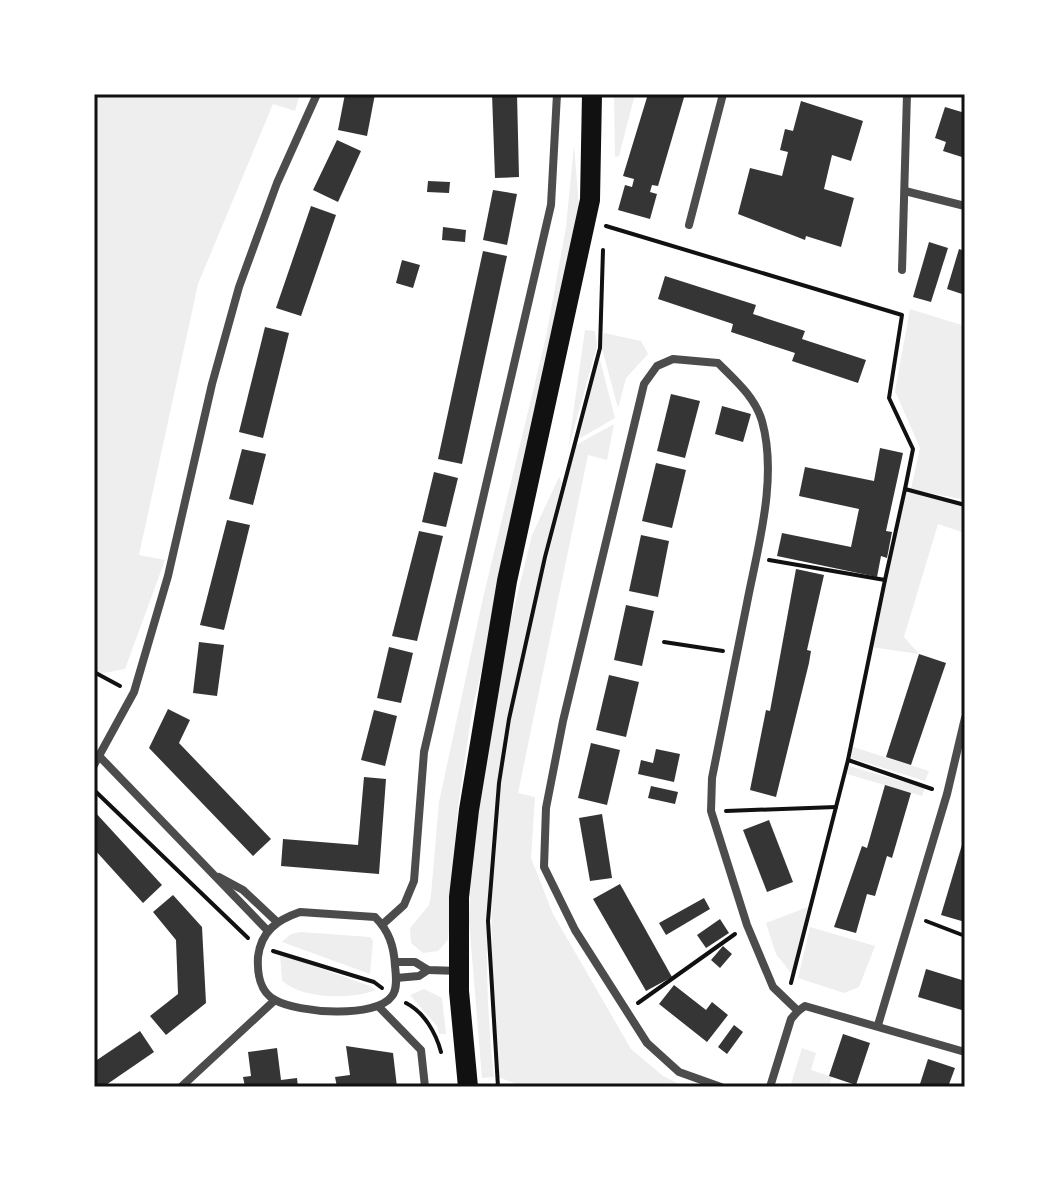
<svg xmlns="http://www.w3.org/2000/svg" width="1059" height="1181" font-family="'Open Sans',sans-serif">
  <style>
    .green { fill: #eee }
    .building { fill: #353535 }
    .lines { fill: none; stroke-linecap: round; stroke-linejoin: round }
    .path { stroke: #111; stroke-width: 4 }
    .minor { stroke: #4c4c4c; stroke-width: 8 }
    .primary { stroke: #111; stroke-width: 20 }
    .neatline { fill: none; stroke: #111; stroke-width: 3 }
  </style>
  <rect width="100%" height="100%" fill="#fff"/>
  <g class="green">
    <path d="M94 94H300L295 111 273 104 198 284 139 555 165 560 125 669 94 675Z"/>
    <path d="M614 94H635L619 156 615 157Z"/>
    <path d="M574 145 579 206 559 337 472 711 458 807 448 940 438 951 423 953 411 943 410 928 429 905 431 895 439 802 483 598 546 337 566 227Z"/>
    <path d="M910 309 965 326V500L911 489 920 448 895 391Z"/>
    <path d="M585 330 595 331 597 346 568 450Z"/>
    <path d="M604 333 641 341 648 354 626 378 618 408 601 345Z"/>
    <path d="M599 356 615 418 579 439Z"/>
    <path d="M614 424 607 460 588 455 518 793 535 797 531 858 553 914 631 1049 663 1076 685 1087H524L498 1077C490 971 487 866 504 760 521 654 550 550 576 445Z"/>
    <path d="M559 477 562 482C510 686 470 864 494 1077L482 1078 469 921 471 870 495 686 532 535Z"/>
    <path d="M905 489 965 505V533L938 524 904 637 919 654 871 647Z"/>
    <path d="M853 747 929 771 925 781 851 758Z"/>
    <path d="M849 766 925 788 922 796 847 774Z"/>
    <path d="M808 907 792 974 776 954 766 923Z"/>
    <path d="M810 927 875 946 859 987 844 993 798 978Z"/>
    <path d="M301 932 370 937 373 941 370 974 282 942 291 934Z"/>
    <path d="M280 954 370 986 375 990C353 1000 299 999 282 980Z"/>
    <path d="M424 989 442 998 446 1034H439L437 1026 410 995Z"/>
    <path d="M802 1048 816 1053 811 1070 832 1077 829 1087H790Z"/>
  </g>
  <g class="building">
    <path d="M345 94H375L367 136 338 130Z"/>
    <path d="M492 94H517L519 177 495 178Z"/>
    <path d="M648 94H685L658 186 652 185 650 192 657 194 650 219 618 210 625 185 632 187 634 179 623 176Z"/>
    <path d="M801 101 863 121 851 161 832 155 824 189 854 198 841 247 806 236 805 240 738 214 750 168 782 176 788 152 780 150 785 129 793 131Z"/>
    <path d="M945 107 965 113V158L943 151 946 142 935 138Z"/>
    <path d="M337 140 361 151 338 202 313 190Z"/>
    <path d="M428 181 450 182 449 193 427 192Z"/>
    <path d="M493 190 517 194 507 245 483 240Z"/>
    <path d="M311 206 336 215 301 316 276 308Z"/>
    <path d="M443 227 466 230 465 242 442 240Z"/>
    <path d="M929 242 948 248 931 302 913 297Z"/>
    <path d="M959 249 965 251V295L947 289Z"/>
    <path d="M483 251 507 256 462 464 438 459Z"/>
    <path d="M402 260 420 265 413 288 396 283Z"/>
    <path d="M665 276 756 305 753 314 805 331 802 339 866 360 858 383 792 361 795 353 731 332 733 324 658 299Z"/>
    <path d="M265 327 289 333 263 438 239 432Z"/>
    <path d="M671 394 700 401 685 458 657 451Z"/>
    <path d="M722 406 751 414 743 442 715 434Z"/>
    <path d="M880 448 903 453 886 531 892 532 887 558 881 556 877 577 777 556 782 533 851 547 859 509 799 496 805 467 874 481Z"/>
    <path d="M242 449 266 454 253 505 229 499Z"/>
    <path d="M656 463 686 470 672 528 642 521Z"/>
    <path d="M434 472 458 478 446 527 422 522Z"/>
    <path d="M227 520 250 525 224 630 200 625Z"/>
    <path d="M419 531 443 536 417 641 392 636Z"/>
    <path d="M641 535 669 541 658 597 629 591Z"/>
    <path d="M796 569 824 575 807 650 811 651 809 663 776 797 750 790 766 710 770 711Z"/>
    <path d="M626 605 654 611 642 666 614 660Z"/>
    <path d="M199 642 224 645 217 696 193 693Z"/>
    <path d="M389 647 413 653 401 703 377 698Z"/>
    <path d="M919 654 946 663 911 765 886 757Z"/>
    <path d="M609 675 639 682 626 737 596 730Z"/>
    <path d="M168 709 190 720 179 743 271 839 253 856 149 748Z"/>
    <path d="M374 710 397 716 385 766 361 760Z"/>
    <path d="M591 743 620 750 607 805 578 798Z"/>
    <path d="M656 749 680 754 674 782 638 774 641 760 653 763Z"/>
    <path d="M364 777 386 779 379 874 281 866 283 839 358 845Z"/>
    <path d="M885 785 911 793 892 858 887 856 875 896 867 894 856 933 834 927 862 846 867 848Z"/>
    <path d="M651 786 678 792 675 804 648 798Z"/>
    <path d="M94 811 162 885 143 903 94 849Z"/>
    <path d="M602 814 612 878 590 881 579 818Z"/>
    <path d="M769 820 793 882 767 892 743 830Z"/>
    <path d="M964 838 965 839V922L941 915Z"/>
    <path d="M620 884 672 977 646 991 593 899Z"/>
    <path d="M173 895 202 927 206 1003 166 1035 150 1016 178 994 176 940 153 912Z"/>
    <path d="M704 898 710 909 666 935 659 923Z"/>
    <path d="M720 919 729 933 706 948 697 935Z"/>
    <path d="M723 946 732 954 720 968 711 960Z"/>
    <path d="M926 969 965 981V1011L918 997Z"/>
    <path d="M674 985 706 1010 712 1002 728 1015 707 1042 659 1004Z"/>
    <path d="M734 1025 743 1032 727 1054 718 1047Z"/>
    <path d="M140 1031 154 1052 103 1087H94V1062Z"/>
    <path d="M843 1034 870 1043 856 1085 829 1076Z"/>
    <path d="M346 1046 393 1053 397 1087H337L335 1077 350 1075Z"/>
    <path d="M277 1048 281 1080 297 1078 298 1087H245L243 1077 251 1076 248 1052Z"/>
    <path d="M928 1059 955 1068 948 1087H919Z"/>
  </g>
  <g class="lines">
    <g class="path">
      <path d="M606 226 902 315 889 398 913 449 905 489"/>
      <path d="M769 560 885 580 905 489 965 505"/>
      <path d="M664 642 723 651"/>
      <path d="M94 672 120 686"/>
      <path d="M848 760 932 789"/>
      <path d="M94 790 248 938"/>
      <path d="M726 811 836 807"/>
      <path d="M926 921 965 936"/>
      <path d="M273 951 374 982 382 988"/>
      <path d="M791 983 848 760 885 580"/>
      <path d="M406 1003C424 1012 436 1033 441 1052"/>
      <path d="M638 1003 735 934"/>
      <path d="M498 1086 511 1087"/>
      <path d="M498 1087 488 921 499 783 509 719 545 557 600 348 603 250"/>
    </g>
    <g class="minor">
      <path d="M905 191 965 206"/>
      <path d="M689 225 723 94"/>
      <path d="M902 270 907 94"/>
      <path d="M100 757 267 930"/>
      <path d="M94 765 134 692 168 576 212 384 239 287 277 183 317 94"/>
      <path d="M219 877 243 890 277 922"/>
      <path d="M300 912 375 917C389 931 394 946 395 966 396 975 398 989 392 996 376 1019 298 1013 275 1000 260 992 257 973 258 957 261 931 277 920 300 912Z"/>
      <path d="M383 924 404 905 414 881 424 752 551 205 557 94"/>
      <path d="M395 962H415L428 970 459 971"/>
      <path d="M396 978 419 976 428 970"/>
      <path d="M379 1007 421 1050 425 1087"/>
      <path d="M798 1011 805 1006 965 1052"/>
      <path d="M878 1025 947 794 965 718"/>
      <path d="M181 1087 275 1000"/>
      <path d="M721 1087 679 1072 647 1043 575 930 544 867 546 808 563 721 644 384 657 366 673 359 718 363C735 380 755 397 762 421 778 478 758 546 747 603 735 661 724 720 712 778L711 811 747 925 773 987 798 1011 791 1019 770 1087"/>
    </g>
    <path class="primary" d="M468 1087 459 991V897L469 810 507 581 590 200 592 94"/>
  </g>
  <rect width="1059" height="1181" fill="none" stroke="#ffffff" stroke-width="192"/>
  <rect x="96" y="96" width="867" height="989" class="neatline"/>
</svg>
